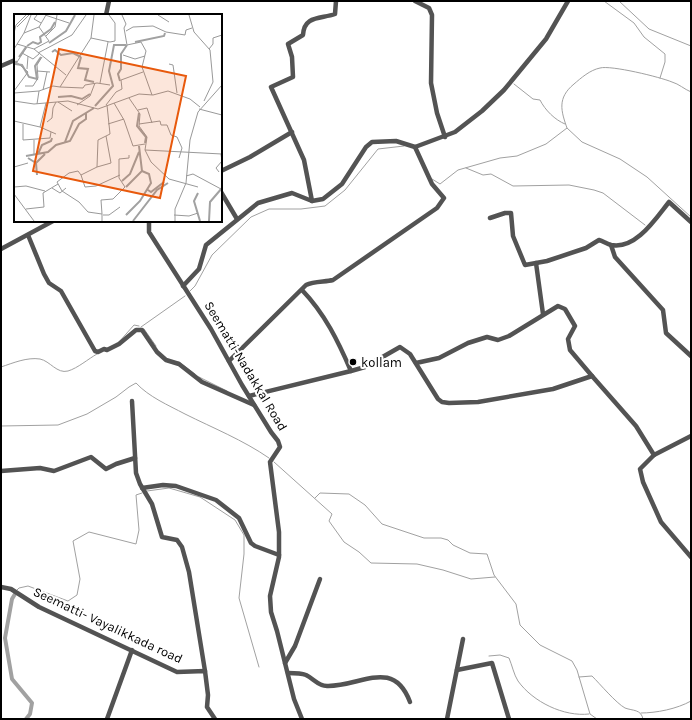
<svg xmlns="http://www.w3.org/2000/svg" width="692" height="720" font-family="Karla,sans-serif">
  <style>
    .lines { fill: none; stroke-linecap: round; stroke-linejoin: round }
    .stream { stroke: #a1a1a1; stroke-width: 1 }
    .canal { stroke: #a1a1a1; stroke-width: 4 }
    .minor { stroke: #535353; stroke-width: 4.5 }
    .poi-dot { fill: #000; stroke: #fff; stroke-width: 1.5 }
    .labels { text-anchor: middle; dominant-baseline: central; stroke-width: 4; stroke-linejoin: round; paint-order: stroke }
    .poi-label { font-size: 13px; fill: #000; stroke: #fff; text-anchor: start }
    .street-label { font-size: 13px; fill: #000; stroke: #fff }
    .inset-river { fill: none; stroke: #a1a1a1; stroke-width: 2 }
    .inset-road { fill: none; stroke: #999; stroke-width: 1 }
    .view { fill: #e8590c; fill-opacity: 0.15; stroke: #e8590c; stroke-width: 2 }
    .inset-edge { fill: none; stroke: #000; stroke-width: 2 }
  </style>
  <rect width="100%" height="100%" fill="#fff"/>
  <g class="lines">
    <g class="stream">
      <path d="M604 1 634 23 644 37 665 54V62L660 78"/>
      <path d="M619 1 649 29 691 46"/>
      <path d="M514 84 533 99 540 100C545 110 555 120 565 124"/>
      <path d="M567 128C561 111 557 98 574 84 581 78 590 70 600 68 611 65 660 77 672 82 679 84 684 89 691 92"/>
      <path d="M466 168 483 175 491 174 513 186 569 185 594 190 603 193 645 225"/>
      <path d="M432 179 440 184 458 170 500 158 517 156 546 144 567 128 582 142 620 159 647 177 691 217"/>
      <path d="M190 291 195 286 212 255 251 217 269 209H301L325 206 345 190 378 149 404 146"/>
      <path d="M141 327 185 296"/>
      <path d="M144 329 156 346"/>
      <path d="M119 342 134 325 139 326"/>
      <path d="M179 362 195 374"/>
      <path d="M1 367C13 363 27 357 40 359 50 361 57 374 68 371 78 368 88 359 97 354"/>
      <path d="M199 377 227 391"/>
      <path d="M1 426 58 425 87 414 116 397 129 387 136 383C149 397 168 405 185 414 213 428 243 440 269 458"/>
      <path d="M274 462 332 514 329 521 344 542 359 552 371 563 417 564 443 570 471 579 495 577"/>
      <path d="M147 491 169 488 200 497 235 520 244 535V554L239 598 259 667"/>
      <path d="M315 498 320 493 349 494 365 505 382 524 424 538H441L448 540 453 545 470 553 487 554 494 575 516 604 520 625 540 645 572 661 577 670 590 714 597 719"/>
      <path d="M17 590 19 588 28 586 68 601 77 595 80 579 73 541 89 532 136 544 139 530 136 495 142 493"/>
      <path d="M489 656 500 655 509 658C512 665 514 675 518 681 533 702 564 717 589 714"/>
      <path d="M579 677 592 676C600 684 616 703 625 708 633 711 641 709 643 719"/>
      <path d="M641 713C656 713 677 709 691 701"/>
    </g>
    <path class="canal" d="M15 594 12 599 5 638 12 679 32 703 30 714 26 719"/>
    <g class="minor">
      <path d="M415 1 429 8 432 15 431 83 437 113 445 137"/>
      <path d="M106 15 109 1"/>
      <path d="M1 66 15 60"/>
      <path d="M221 171 250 157 292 132"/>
      <path d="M221 192 237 219"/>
      <path d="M312 201 304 160 271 87 293 77 292 57 288 44 303 35C304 15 321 19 335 14L336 1"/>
      <path d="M490 218 505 213H511L513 236 525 265 547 261 586 248 599 240C603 241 607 244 611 245 636 250 656 218 669 202L691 222"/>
      <path d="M149 221V232L211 329 242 385 271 432 278 441 280 447 270 462 279 532V557L270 596 271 612 277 631 294 699 302 719"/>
      <path d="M28 235 44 274 49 283 61 291 95 351 98 352 104 349 107 350 119 344 136 330H142L157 352 166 360 179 364 202 382 254 405"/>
      <path d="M611 245 615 257 663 310 666 333 691 356"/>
      <path d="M1 249 53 221"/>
      <path d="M536 263 543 314"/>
      <path d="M183 286 199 269 206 245 258 203 292 193 312 201 323 199 342 184 366 147 372 142 396 141 415 147 455 132 482 111 504 90 546 39 568 1"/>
      <path d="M302 290C325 314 338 341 351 371"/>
      <path d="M229 361 306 285C314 281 325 282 333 280L437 208 444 198 432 184 415 147"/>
      <path d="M416 363 439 358 468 343 487 337 498 340 509 336 558 306 565 309 575 326 568 339 570 350 592 376"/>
      <path d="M249 396 351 371 365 367 400 347 410 354 438 399 442 402 449 403 478 402 553 389 592 376 636 426 654 455 640 469 643 482 661 522 691 557"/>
      <path d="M132 401 136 473 140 484 152 504 162 537 177 540 182 547 189 572 205 671"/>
      <path d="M654 455 691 436"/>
      <path d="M1 471 40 468 54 471 91 457 106 469 116 464 135 458"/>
      <path d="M142 488 163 485 176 486 216 500 239 518 251 543 255 546 279 555"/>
      <path d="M1 587 11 589 39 607 177 672 205 671 208 695 207 707 215 719"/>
      <path d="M285 663 295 646 320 579"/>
      <path d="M457 670 492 663 509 719"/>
      <path d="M288 673C294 673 301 673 306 675 314 679 318 686 327 686 360 687 393 657 410 702"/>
      <path d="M107 719 132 650"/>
      <path d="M447 719 463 639"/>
    </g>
  </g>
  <circle class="poi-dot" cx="353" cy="362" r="4"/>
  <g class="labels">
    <g class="poi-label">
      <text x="361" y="362">kollam</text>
    </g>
    <g class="street-label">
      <text transform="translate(246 366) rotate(59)">Seematti-Nadakkal Road</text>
      <text transform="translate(108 625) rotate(25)">Seematti- Vayalikkada road</text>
    </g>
  </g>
  <g transform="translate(14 14)">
    <rect width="208" height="208" fill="#fff"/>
    <path class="inset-river" d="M121 28 150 22 151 19M35 29 52 17 61 1M13 32 19 28 24 30 27 28 26 23 37 15 41 8M38 38 41 36 47 41 59 39 67 43M5 43 12 33M67 43 64 54 74 55 71 66 80 68M3 47 1 50 8 51 15 63 23 65 21 52 27 43M106 67 104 60 107 55V40L113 31M44 83 57 82 68 85 76 80M81 92 99 72 95 57 100 31H112M125 99 123 112 132 123 131 129M51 128 59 107 80 94M24 140 28 131 37 127 38 124M12 142 34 138 42 131 56 127 65 110 72 105V99M14 144 22 149 31 140M22 149 23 161M108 167 116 160 125 138M112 173 128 157 125 132M134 176 137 178 150 168M184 179 180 187 186 207M112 201 126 187 137 169 135 160 128 157M119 207 143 176 154 169M195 207 196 188 208 174"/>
    <path class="inset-road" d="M23 1 20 5 27 9M31 1 55 9M108 1 112 10 110 14 113 31 127 28 132 37 128 53 138 81M144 1 155 8M175 1 180 18 196 36 199 68 190 87M3 13 15 1M112 17 119 13 139 12 152 18 171 21 172 16 178 14M0 19 2 11 12 1M10 19 17 1M32 22 41 13 43 1M77 24 80 1M3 30 20 35 52 61M0 35 10 19 25 13 32 1M20 35 35 27 25 13M195 35 199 30V24L208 21M8 39 19 45 25 40M24 39 58 21 72 1M109 41 121 45 131 42M0 46 14 58M3 48 13 33M155 50 159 51 163 79M13 55 14 42M23 57 36 58M86 69 94 28M11 72H19L24 64 23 51 28 43M46 73 69 74 71 71 83 69 96 71M29 76 33 58M0 77 14 58M0 79 25 77M115 84 126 100 125 112 133 123 131 136 137 148 155 165 184 173M0 87 20 90 54 87 84 95 125 80 139 81 154 77 176 85 186 93M44 88 58 97M100 89 110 106 119 132 131 130M23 90 25 77 39 72 46 73 77 24 96 28 101 27V9L95 1M63 91 76 82 81 69M92 91 102 78 108 75 107 66 129 58M185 95 208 101M124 96 133 94 138 109M0 107 26 113 32 89M33 108 38 104 39 94 42 88M9 110V126L36 124 37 118M94 110 110 105M125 110 146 107 147 111H153L157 121 163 123 168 134 165 144M26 113 42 120M131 136 208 140M20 141V126M0 153 14 149M83 153 97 149 92 122M205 158 202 154 208 147 207 140M67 161 71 173 82 172 106 161M172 162 179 160 207 175M0 173 12 172 31 177M38 174 46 179 52 174M0 180 20 207M12 195 30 193 29 179 44 170M88 200 87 186 99 185 111 173 105 164V145L115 144V141M89 201H95L106 193M160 201 175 202 184 199M88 207V200L74 198 65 188 48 177 43 168 55 159 64 157 67 161 83 153 84 126 96 120 93 91M161 207V195L172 169 176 126 184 98 208 71"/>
    <path class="view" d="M45 35 172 62 146 184 19 157Z"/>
    <rect width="208" height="208" class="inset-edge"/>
  </g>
  <rect width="692" height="720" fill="none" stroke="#000000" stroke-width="4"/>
</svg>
